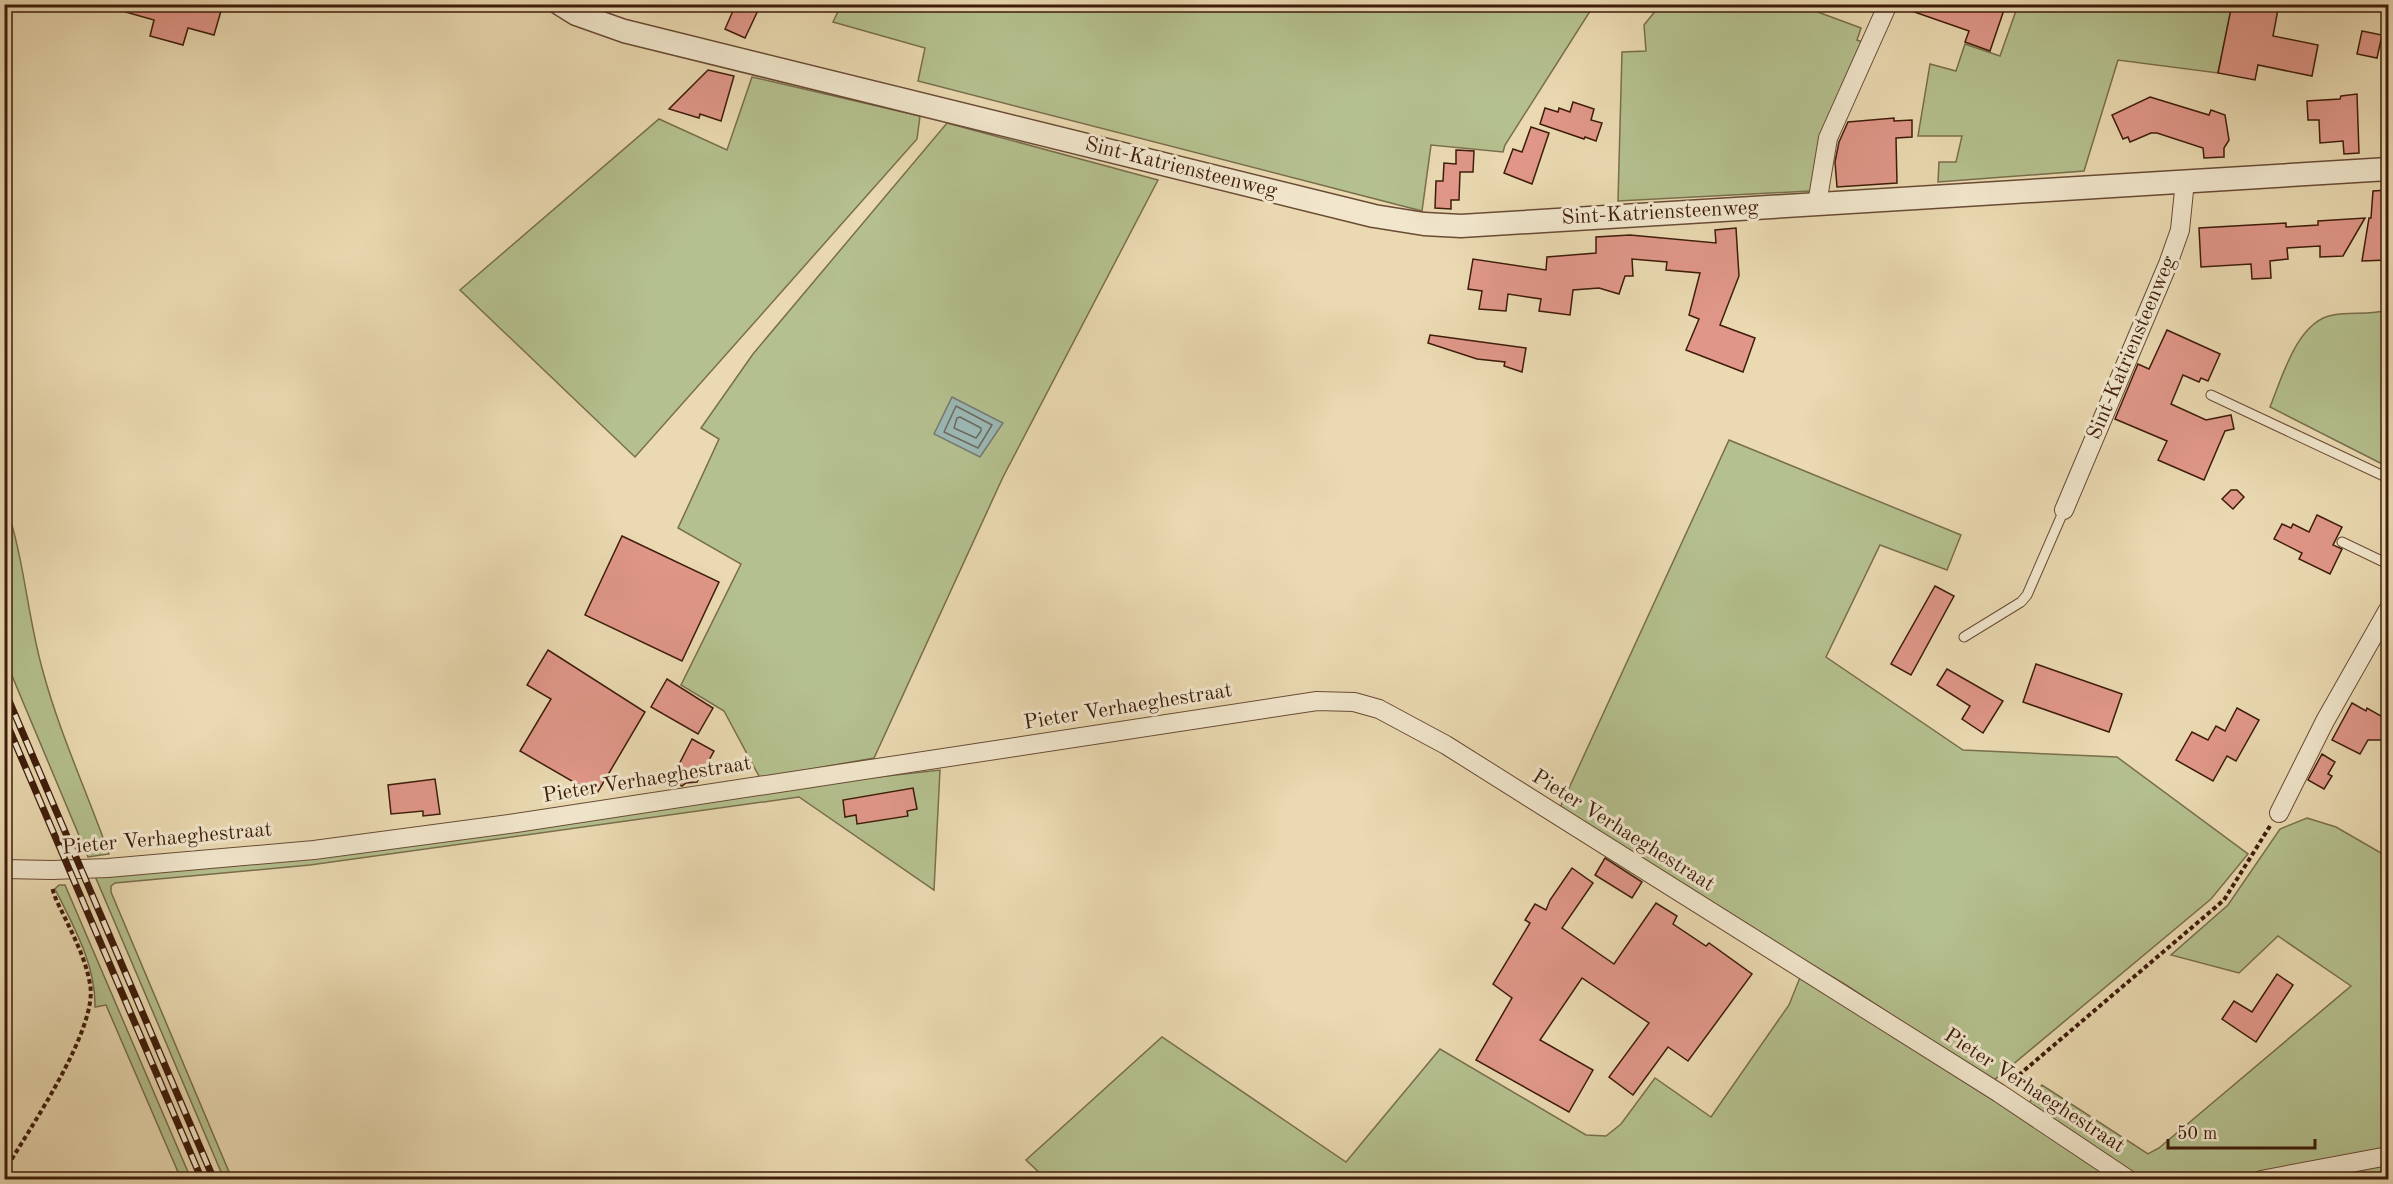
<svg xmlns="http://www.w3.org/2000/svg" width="2393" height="1184" font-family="'Old Standard TT',serif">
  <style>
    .green { fill: #b4c08e; stroke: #796e4c; stroke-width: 1.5 }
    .water { fill: #9bb8b5; stroke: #767a71; stroke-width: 1.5 }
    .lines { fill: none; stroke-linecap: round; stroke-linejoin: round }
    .shore { stroke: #6c6a60; stroke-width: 1.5 }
    .building { fill: #e09789; stroke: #3e1c0a; stroke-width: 1.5 }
    .service-casing { stroke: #694b34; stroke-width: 11 }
    .minor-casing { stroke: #694b34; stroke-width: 20 }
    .tertiary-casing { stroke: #694b34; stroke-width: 25 }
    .path { stroke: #3e1c0a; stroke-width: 4; stroke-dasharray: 4.5 3; stroke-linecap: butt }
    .service { stroke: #f1e6cc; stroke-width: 9 }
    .minor { stroke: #f1e6cc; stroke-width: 18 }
    .tertiary { stroke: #f1e6cc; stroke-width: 22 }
    .rail-casing { stroke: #3e1c0a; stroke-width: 7 }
    .rail { stroke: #f1e6cc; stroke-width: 4.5; stroke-dasharray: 14; stroke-linecap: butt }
    .labels { text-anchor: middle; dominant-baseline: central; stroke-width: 6; stroke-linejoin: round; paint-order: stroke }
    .street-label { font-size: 21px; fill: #3e1c0a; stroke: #f1e6cc }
  </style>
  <rect width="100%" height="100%" fill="#ead9b1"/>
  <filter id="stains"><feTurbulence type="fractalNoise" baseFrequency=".00333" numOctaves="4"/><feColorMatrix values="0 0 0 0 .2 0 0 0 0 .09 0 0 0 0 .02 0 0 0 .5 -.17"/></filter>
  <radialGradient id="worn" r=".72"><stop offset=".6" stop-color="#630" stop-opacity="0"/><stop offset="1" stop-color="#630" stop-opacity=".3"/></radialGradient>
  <g class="green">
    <path d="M841 5V4L1594 5 1505 145 1503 152 1431 145 1422 211 918 81 925 48 833 22Z"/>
    <path d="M1660 5H1799L1861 28 1857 40 1865 43 1825 135 1810 191 1618 201 1622 52 1646 51 1644 25Z"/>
    <path d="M2018 5H2232L2218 73 2118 60 2084 171 1938 182 1939 162H1956L1962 136H1918L1930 64 1956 71 1965 44 2000 56Z"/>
    <path d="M752 77 920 116 917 139 635 457 460 290 659 119 727 150Z"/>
    <path d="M947 123 1158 180 1003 477 874 758 760 778 724 711 681 685 741 564 678 528 719 439 701 428 753 354Z"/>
    <path d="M2388 310V467L2270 407C2282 378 2297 321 2333 315 2351 312 2371 315 2388 310Z"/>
    <path d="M1729 440 1961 535 1947 570 1880 545 1826 657 1963 750 2117 757 2248 854 2211 899 1993 1081 1846 985 1558 812Z"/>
    <path d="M5 503C24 556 27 614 42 668 59 732 87 792 109 854L88 857 5 659Z"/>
    <path d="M940 770 934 890 799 797 310 865 115 883 111 886V892L232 1179H224L95 876 798 786Z"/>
    <path d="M2307 818 2336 827 2388 857V1156L2261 1179H2141L2026 1107 2042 1085 2148 1154 2159 1148 2351 986 2278 936 2239 973 2171 955 2228 905 2280 829Z"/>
    <path d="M59 885H65L191 1179H181L106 1005 95 1007C96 965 73 925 55 889Z"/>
    <path d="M1801 975 2118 1179 1047 1180 1026 1160 1162 1037 1346 1162 1440 1049 1586 1135 1606 1136 1621 1124 1655 1078 1711 1117 1789 1005Z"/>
    <path d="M2388 1161V1179L2285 1180Z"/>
  </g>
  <path class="water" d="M952 397 1003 423 980 457 934 434Z"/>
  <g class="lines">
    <g class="shore">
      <path d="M956 406 992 425 978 448 944 432Z"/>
      <path d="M960 417 981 428V431L976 438 954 428 957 418Z"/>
    </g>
  </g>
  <g class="building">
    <path d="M116 4H223L214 35 188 28 183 45 150 36 154 20 115 9Z"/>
    <path d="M736 4H761L745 38 725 29Z"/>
    <path d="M1900 4H2006L1990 51 1965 42 1969 31 1900 7Z"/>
    <path d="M2232 4H2279L2273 36 2318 45 2312 76 2258 65 2255 80 2218 73Z"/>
    <path d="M2362 31 2382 35 2377 58 2357 54Z"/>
    <path d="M708 70 734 76 721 121 700 114 699 118 669 109Z"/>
    <path d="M2357 94 2359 153 2344 154 2343 141 2320 143 2319 120H2308L2307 101 2340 99 2341 96Z"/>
    <path d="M2150 97 2209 115 2211 110 2225 115 2229 140 2224 148V157L2204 158 2203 148 2157 133H2151L2130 142 2128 137 2123 139 2112 115Z"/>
    <path d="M1573 102 1594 109 1591 120 1602 123 1596 141 1585 137 1584 139 1540 124 1545 108 1558 112 1559 108 1570 112Z"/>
    <path d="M1894 118V121L1912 120V137L1896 138 1897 183 1837 187 1835 162 1839 142 1848 122Z"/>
    <path d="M1531 127 1549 133 1532 184 1504 173 1513 149 1522 152Z"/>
    <path d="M1456 150 1474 151 1473 172H1460L1459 200H1451V209L1435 208 1436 181H1443L1444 163 1456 164Z"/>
    <path d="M2388 190V260L2362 261 2369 218H2371L2373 191Z"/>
    <path d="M2365 218 2343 256 2320 257V246L2287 248 2288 259 2270 261 2271 278 2252 279 2251 264 2201 267 2199 228 2286 223V227L2318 225V221Z"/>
    <path d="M1736 228 1739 276 1720 325 1755 338 1743 372 1686 350 1699 319 1689 315 1700 273 1666 270 1667 262 1632 259 1633 276H1625L1619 294 1599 288 1573 290 1570 315 1539 311 1541 299 1508 294 1506 311 1479 309 1482 291 1468 289 1473 259 1546 270 1547 257 1596 253V237L1630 235 1716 243 1715 230Z"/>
    <path d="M2167 330 2220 354 2208 381 2201 378 2199 382 2183 375 2171 404 2206 420 2231 415 2234 429 2225 431 2204 480 2158 460 2167 441 2115 419 2138 364 2149 369Z"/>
    <path d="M1430 335 1526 348 1522 372 1504 366 1505 362 1477 359 1428 343Z"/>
    <path d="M2231 490H2237L2244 497 2233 509 2222 499Z"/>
    <path d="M2317 515 2342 527 2333 545 2342 549 2330 574 2299 559 2302 553 2274 539 2282 524 2291 528 2293 524 2309 532Z"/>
    <path d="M622 536 719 582 682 661 585 615Z"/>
    <path d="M1935 586 1954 596 1911 675 1891 664Z"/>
    <path d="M548 650 645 712 596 795 520 751 551 699 527 685Z"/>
    <path d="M2036 664 2122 694 2109 732 2023 702Z"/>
    <path d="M1947 669 2003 701 1983 733 1962 719 1970 706 1937 685Z"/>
    <path d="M667 679 713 708 698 734 651 707Z"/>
    <path d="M2352 703 2366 711 2367 708 2388 720V740H2368L2360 754 2332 740Z"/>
    <path d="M2237 708 2259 720 2236 761 2227 756 2213 781 2176 760 2192 732 2208 740 2216 726 2225 731Z"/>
    <path d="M692 739 714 751 697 782 686 783 682 786 671 780Z"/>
    <path d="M2322 754 2335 762 2328 774 2332 776 2324 789 2308 780Z"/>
    <path d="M435 779 440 814 423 816V811L391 814 388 785Z"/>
    <path d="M913 788 917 809 907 811 908 816 857 824 856 815 845 817 843 800Z"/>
    <path d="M1605 858 1642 882 1632 898 1595 875Z"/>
    <path d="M1572 868 1593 883 1562 928 1614 964 1656 903 1677 916 1673 924 1706 946 1709 943 1752 974 1688 1061 1668 1047 1633 1095 1609 1077 1649 1023 1582 978 1540 1040 1593 1070 1569 1112 1476 1060 1512 998 1493 984 1530 923 1525 920 1535 904 1546 910 1550 900Z"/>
    <path d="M2277 974 2293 985 2256 1042 2222 1019 2234 1001 2252 1012Z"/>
  </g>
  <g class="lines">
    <defs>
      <g id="service">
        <path d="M2211 395 2388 478"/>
        <path d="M2342 542 2388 564"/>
        <path d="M1964 637 2021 602 2027 595 2064 510"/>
      </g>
      <g id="minor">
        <path d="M1817 204 1828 138 1888 4"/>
        <path d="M2064 510 2168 264 2180 230 2185 181"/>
        <path d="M2279 813 2325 721 2388 610"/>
        <path d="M4 869 52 870 108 868 314 850 516 823 1317 701 1354 702 1379 709 1446 745 1999 1093 2129 1180"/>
        <path d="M2261 1180 2388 1156"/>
      </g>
      <path id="tertiary" d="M560 4 576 14 624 31 1374 216 1424 224 1461 226 2388 169"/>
    </defs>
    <use href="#service" class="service-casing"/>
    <use href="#minor" class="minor-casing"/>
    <use href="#tertiary" class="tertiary-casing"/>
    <g class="path">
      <path d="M2013 1080 2224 900 2270 826"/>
      <path d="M4 1172C28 1131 99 1028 90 984 86 961 76 941 66 920 61 909 54 898 52 886"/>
    </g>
    <use href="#service" class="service"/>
    <use href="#minor" class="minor"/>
    <use href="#tertiary" class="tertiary"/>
    <defs>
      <g id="rail">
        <path d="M4 689 214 1180"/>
        <path d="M4 717 202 1180"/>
      </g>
    </defs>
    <use href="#rail" class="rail-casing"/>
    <use href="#rail" class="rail"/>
  </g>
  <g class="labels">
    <g class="street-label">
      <text transform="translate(1181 168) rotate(14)">Sint-Katriensteenweg</text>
      <text transform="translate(1660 213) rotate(-3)">Sint-Katriensteenweg</text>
      <text transform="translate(2132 348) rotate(-67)">Sint-Katriensteenweg</text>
      <text transform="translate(1128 707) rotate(-9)">Pieter Verhaeghestraat</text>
      <text transform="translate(647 780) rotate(-9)">Pieter Verhaeghestraat</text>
      <text transform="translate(1623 831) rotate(32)">Pieter Verhaeghestraat</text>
      <text transform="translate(167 839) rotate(-5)">Pieter Verhaeghestraat</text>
      <text transform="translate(2034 1091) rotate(33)">Pieter Verhaeghestraat</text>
    </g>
  </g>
  <rect width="2393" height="1184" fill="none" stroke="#ead9b1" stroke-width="24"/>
  <rect x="6" y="6" width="2381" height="1172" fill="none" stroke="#3e1c0a" stroke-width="3"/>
  <rect x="12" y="12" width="2369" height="1160" fill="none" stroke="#3e1c0a" stroke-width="1.5"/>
  <path d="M2168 1139v9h147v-9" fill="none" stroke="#3e1c0a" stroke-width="3"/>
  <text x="2177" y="1139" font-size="18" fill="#3e1c0a" stroke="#f1e6cc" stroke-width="4.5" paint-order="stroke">50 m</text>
  <rect width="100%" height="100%" filter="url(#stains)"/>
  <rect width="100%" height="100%" fill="url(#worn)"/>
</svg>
